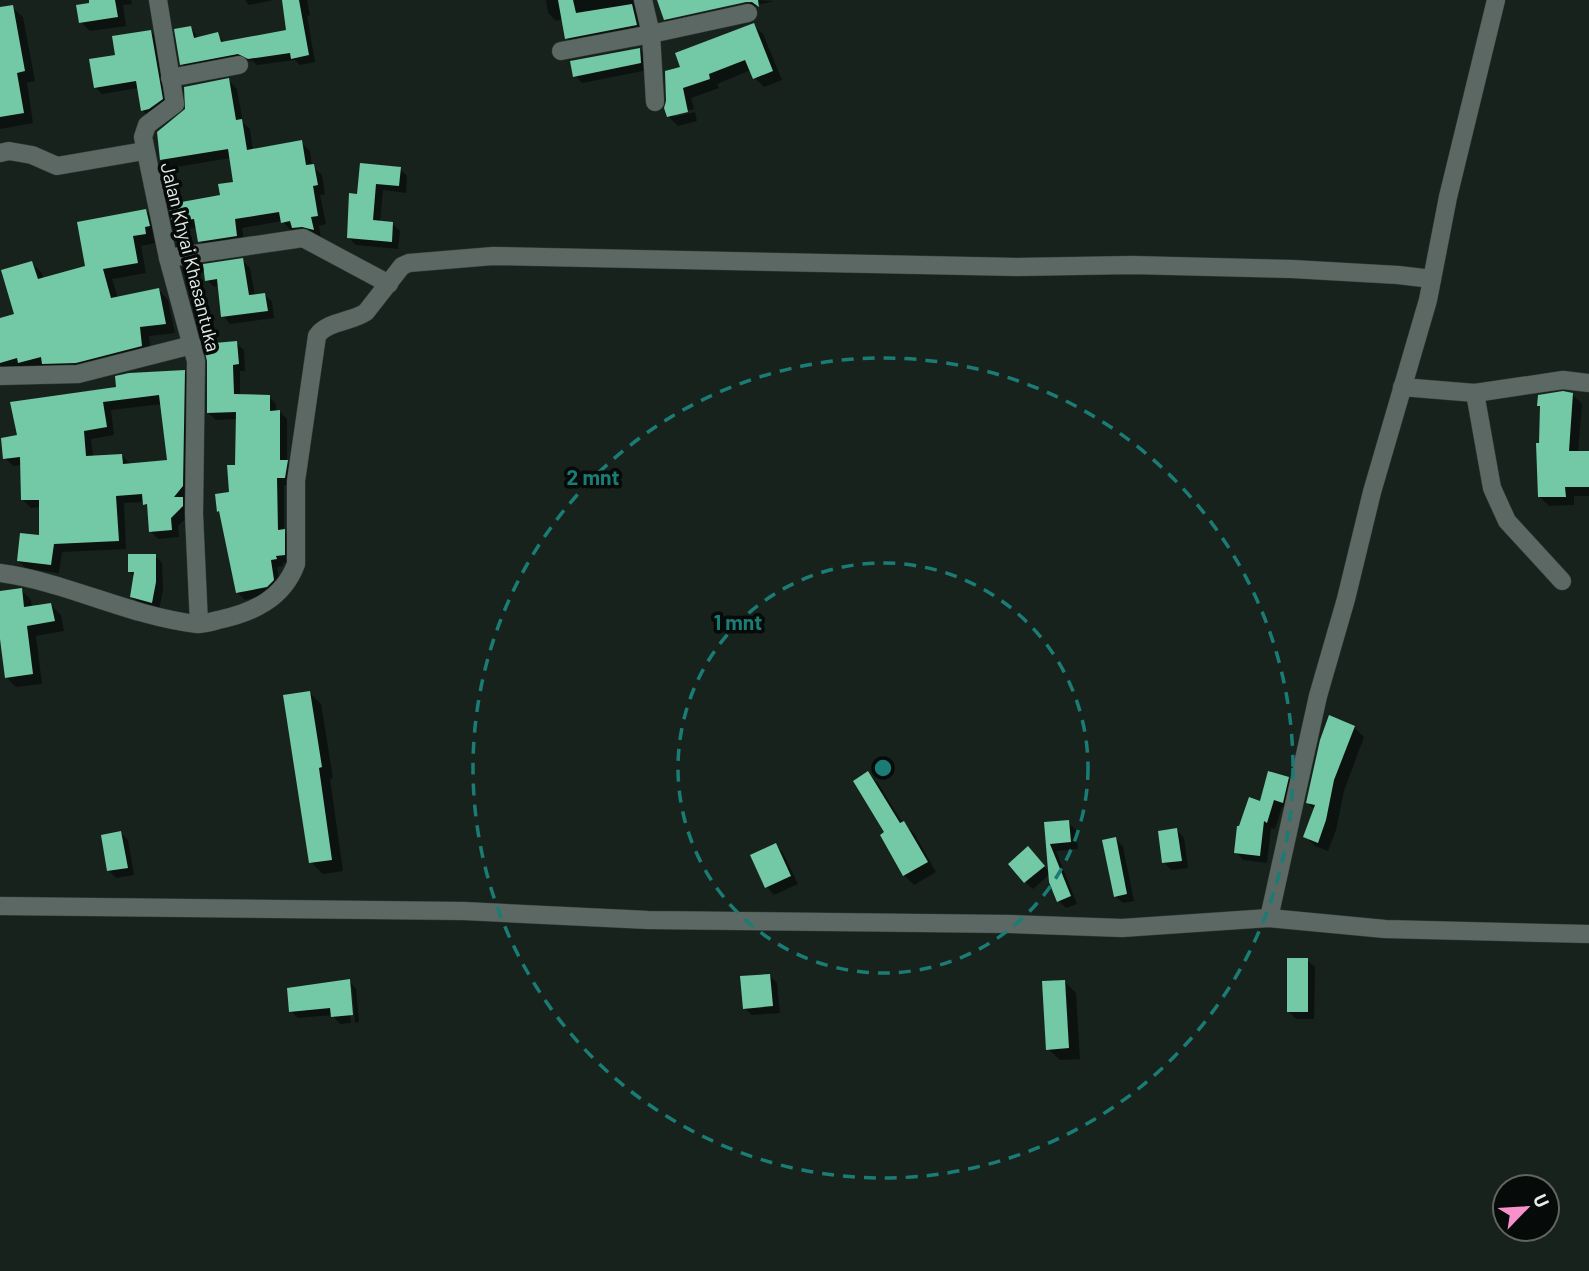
<svg xmlns="http://www.w3.org/2000/svg" width="1589" height="1271" font-family="Barlow,sans-serif">
  <style>
    .shadow { fill: #0007; fill-rule: evenodd }
    .building { fill: #73c8a5; fill-rule: evenodd }
    .lines { fill: none; stroke-linecap: round; stroke-linejoin: round }
    .minor-casing { stroke: #363e3a; stroke-width: 19 }
    .minor { stroke: #5c6863; stroke-width: 18 }
    .ring { fill: none; stroke: #1a7c74; stroke-width: 3.5; stroke-dasharray: 12 9 }
    .labels { text-anchor: middle; dominant-baseline: central; stroke-width: 7; stroke-linejoin: round; paint-order: stroke }
    .street-label { font-size: 19px; fill: #e6ede9; stroke: #060a08 }
    .centre { fill: #1a7c74; stroke: #060a08; stroke-width: 3.5 }
    .ring-label { font-size: 21px; text-anchor: middle; font-weight: bold; fill: #1a7c74; stroke: #060a08; stroke-width: 7; stroke-linejoin: round; paint-order: stroke }
  </style>
  <rect width="100%" height="100%" fill="#18221d"/>
  <g class="shadow">
    <path d="M90 0H131L132 4 123 5 126 26 90 31 81 22 91 4Z"/>
    <path d="M245 0H274L249 5Z"/>
    <path d="M283 0H307L310 15 307 16 315 62 300 65 295 60 257 65 253 61 245 60 189 71 182 64 191 28 199 39 217 34 225 43 288 31Z"/>
    <path d="M546 0H643L644 33 575 46 567 38 563 19 556 21 548 13Z"/>
    <path d="M659 0H746L668 17V20L754 2V0L774 1 674 27 665 19Z"/>
    <path d="M12 7 23 17 35 81 27 83 33 123 0 129V9Z"/>
    <path d="M753 25 763 34 782 80 764 87 755 78 751 70 717 84 719 88 691 98 694 109 674 113V117L695 112 697 121 678 126 668 116 682 68Z"/>
    <path d="M151 32 158 39 169 106 149 117 142 110 139 88 102 94 95 87 117 57Z"/>
    <path d="M640 49 647 57 648 70 582 83 575 76Z"/>
    <path d="M228 80 237 89 243 123 250 129 253 151 301 142 310 151 312 166 322 175 325 194 320 195 326 224 319 226 321 238 302 236 296 230 292 231 282 221 242 228 245 244 208 250 200 241 197 228 183 230 174 222 175 201 178 204 222 196 235 184 231 158 170 168 161 159Z"/>
    <path d="M361 165 400 169 407 176 406 193 383 190 380 223 392 224 400 231 398 249 356 245 349 238 359 195Z"/>
    <path d="M146 211 155 221 158 235 153 236 155 243 141 246 146 273 112 279 118 298 159 290 168 300 175 333 149 336 151 355 87 372H8L0 365V319L17 315 32 263 42 273 43 279 87 267Z"/>
    <path d="M242 260 250 268 255 296 265 295 272 302 274 318 230 324 223 316 219 286 214 287 207 280Z"/>
    <path d="M236 343 244 350 245 371H240V396L269 397 276 404V412H280L287 419V462L294 469 292 485H284V531L291 538V562L283 563V566L277 567 280 587 274 593 245 600 237 592 221 514 218 511 231 494 236 467 238 419 216 420 208 413Z"/>
    <path d="M184 371 192 379 190 495 185 501 190 507V514L178 526 179 537 158 539 150 531 149 508 144 502 124 503 126 549 62 552 59 573 27 569 18 561 40 537 41 507 31 508 23 500 22 465 13 466 5 458 19 437 118 388ZM162 404 169 462 130 464 122 455 93 457 91 439 114 435 111 410Z"/>
    <path d="M1572 394 1582 404 1578 453H1589V496H1574V505L1549 506 1539 496 1542 408 1539 405Z"/>
    <path d="M155 556 162 563 163 590 159 610 140 604 132 597 135 577 130 572Z"/>
    <path d="M21 590 31 600 32 608 51 605 61 615 64 631 36 636 42 684 16 687 6 677 2 641H0V593Z"/>
    <path d="M310 693 321 704 333 778 330 779 343 871 323 874 311 862Z"/>
    <path d="M1354 727 1364 737 1344 791 1336 830 1328 851 1315 846 1305 836 1315 810 1308 803Z"/>
    <path d="M868 773 878 783 903 824 914 833 936 872 914 885 904 875 887 833Z"/>
    <path d="M1288 778 1295 786 1290 809 1282 807 1275 829 1271 828 1267 863 1243 860 1236 852 1262 803Z"/>
    <path d="M1068 822 1076 830 1078 849 1056 851 1077 904 1066 908 1059 901 1050 874 1033 889 1025 882 1035 856 1050 873 1046 824Z"/>
    <path d="M1177 830 1184 838 1188 868 1171 870 1164 862Z"/>
    <path d="M121 833 128 840 134 875 116 878 109 871Z"/>
    <path d="M1116 839 1123 847 1134 901 1123 903 1115 896Z"/>
    <path d="M776 845 783 853 798 884 774 895 767 887 752 856Z"/>
    <path d="M1307 960 1315 967 1314 1019H1296L1288 1011Z"/>
    <path d="M770 976 777 983 780 1013 752 1015 744 1008Z"/>
    <path d="M349 981 356 989 359 1022 355 1023 352 987H348L351 1023 340 1024 332 1015 298 1018 291 1011Z"/>
    <path d="M1065 982 1076 993 1080 1059 1060 1060 1048 1049Z"/>
  </g>
  <g class="building">
    <path d="M89 0H115L118 17 79 23 76 5 89 3Z"/>
    <path d="M282 0H299L309 55 291 59 290 53 248 59 238 54 180 65 174 29 191 26 194 38 218 32 221 42 286 30Z"/>
    <path d="M558 0H573L576 13 632 4 637 25 565 39Z"/>
    <path d="M657 0H758L759 7 752 2H746L664 20Z"/>
    <path d="M13 5 25 71 17 73 24 113 0 117V7Z"/>
    <path d="M754 23 773 71 753 79 745 60 709 74 710 79 683 88 688 112 667 117 664 108 666 101 665 71 680 67 675 53Z"/>
    <path d="M151 30 163 99 149 109 141 111 136 81 94 88 89 59 115 55 112 36Z"/>
    <path d="M640 48 641 63 573 77 570 61Z"/>
    <path d="M229 78 236 120 242 119 247 150 302 140 306 165 314 164 318 185 313 186 318 216 311 217 314 230 302 227 292 228 290 221 281 223 279 212 235 219 237 236 198 242 194 219 172 222 168 200 175 199 176 203 220 195 218 184 233 182 228 149 160 160 157 132 185 109 184 87Z"/>
    <path d="M360 163 401 167 399 186 376 184 373 220 393 222 392 242 347 238 349 193 357 194Z"/>
    <path d="M146 209 150 226 145 227 146 234 133 236 138 263 103 269 111 298 159 288 166 324 140 327 142 346 76 363 42 364 41 357 18 363 17 358 0 363V318L14 314 1 270 32 261 38 279 85 266 77 222Z"/>
    <path d="M243 258 249 295 265 293 268 311 221 317 217 279 205 281 203 264Z"/>
    <path d="M237 341 239 364 233 365 234 394 270 395V411L280 410V460H288L285 478H277L278 530 285 529V555L276 556 277 559 271 560 274 580 267 587 236 593 219 511 217 512 215 494 229 492 227 465H235L236 412 207 413V361L203 344Z"/>
    <path d="M185 370 183 486 174 497H183V506L171 518 172 530 149 532 147 504 143 505 142 494 116 496 119 541 54 544 51 565 17 561 20 533 39 535V500H21L20 457 3 459 1 438 17 435 10 402 116 387 115 376 129 373ZM159 395 167 460 123 464 122 454 86 456 84 431 107 427 103 402Z"/>
    <path d="M1563 391 1573 393 1569 451H1589V487H1565L1566 497H1538L1536 443H1539L1540 406H1537L1538 395Z"/>
    <path d="M128 554H156V582L152 603 130 597 134 572H128Z"/>
    <path d="M22 588 24 607 51 603 55 621 27 626 33 674 5 678 0 639V591Z"/>
    <path d="M310 691 322 767 319 768 332 860 309 863 283 695Z"/>
    <path d="M1329 715 1355 726 1334 780 1326 820 1318 843 1303 837 1315 805 1306 803 1320 740Z"/>
    <path d="M868 771 900 823 904 821 928 862 903 876 880 835 884 832 853 781Z"/>
    <path d="M1268 771 1289 777 1283 803 1274 800 1267 823 1264 821 1260 856 1234 853 1237 826H1239L1249 797 1260 801Z"/>
    <path d="M1069 820 1071 842 1050 844 1071 896 1057 902 1049 882 1044 822Z"/>
    <path d="M1177 828 1182 861 1162 863 1158 831Z"/>
    <path d="M121 831 128 868 107 871 101 835Z"/>
    <path d="M1116 837 1127 894 1114 897 1102 840Z"/>
    <path d="M776 843 791 876 765 888 750 855Z"/>
    <path d="M1028 846 1045 866 1024 883 1008 864Z"/>
    <rect x="1287" y="958" width="21" height="54"/>
    <path d="M770 974 773 1006 743 1009 740 976Z"/>
    <path d="M350 979 353 1015 331 1017 330 1008 289 1012 287 988Z"/>
    <path d="M1065 980 1069 1048 1046 1050 1042 981Z"/>
  </g>
  <g class="lines">
    <defs>
      <g id="minor">
        <path d="M158 0 175 104 147 125 143 137 168 258 196 361 194 514 199 624"/>
        <path d="M643 0 651 34 748 13"/>
        <path d="M561 51 651 34 655 102"/>
        <path d="M170 78 239 65"/>
        <path d="M0 153 9 151 32 155 57 166 144 151"/>
        <path d="M168 258 303 238 389 284"/>
        <path d="M0 376 78 374 192 345"/>
        <path d="M1402 387 1475 393 1563 380 1589 383"/>
        <path d="M1475 393 1492 488 1507 521 1562 581"/>
        <path d="M0 573C67 582 129 616 197 624 203 624 211 622 218 620 252 613 283 599 296 564V481L317 336C327 321 352 322 366 312L402 266 409 263 493 256 1017 267 1132 265 1292 269 1398 275 1432 279"/>
        <path d="M0 906 464 911 648 920 1010 924 1122 928 1269 918 1385 929 1589 934"/>
        <path d="M1269 918 1318 696 1346 599 1372 492 1428 300 1448 197 1496 0"/>
      </g>
    </defs>
    <use href="#minor" class="minor-casing"/>
    <use href="#minor" class="minor"/>
  </g>
  <g class="ring">
    <circle cx="883" cy="768" r="205"/>
    <circle cx="883" cy="768" r="410"/>
  </g>
  <g class="labels">
    <g class="street-label">
      <text transform="translate(191 257) rotate(76)">Jalan Khyai Khasantuka</text>
    </g>
  </g>
  <circle cx="883" cy="768" r="10" class="centre"/>
  <g class="ring-label">
    <text x="593" y="485">2 mnt</text>
    <text x="738" y="630">1 mnt</text>
  </g>
  <g transform="translate(1526 1208) rotate(65)"><circle r="33" fill="#060a08" stroke="#606562" stroke-width="2"/>
  <path d="M0-5L12 26L0 18L-12 26Z" fill="#f890cb"/>
  <text y="-10" font-size="19" font-weight="bold" text-anchor="middle" fill="#e6ede9">U</text>
  </g>
</svg>
